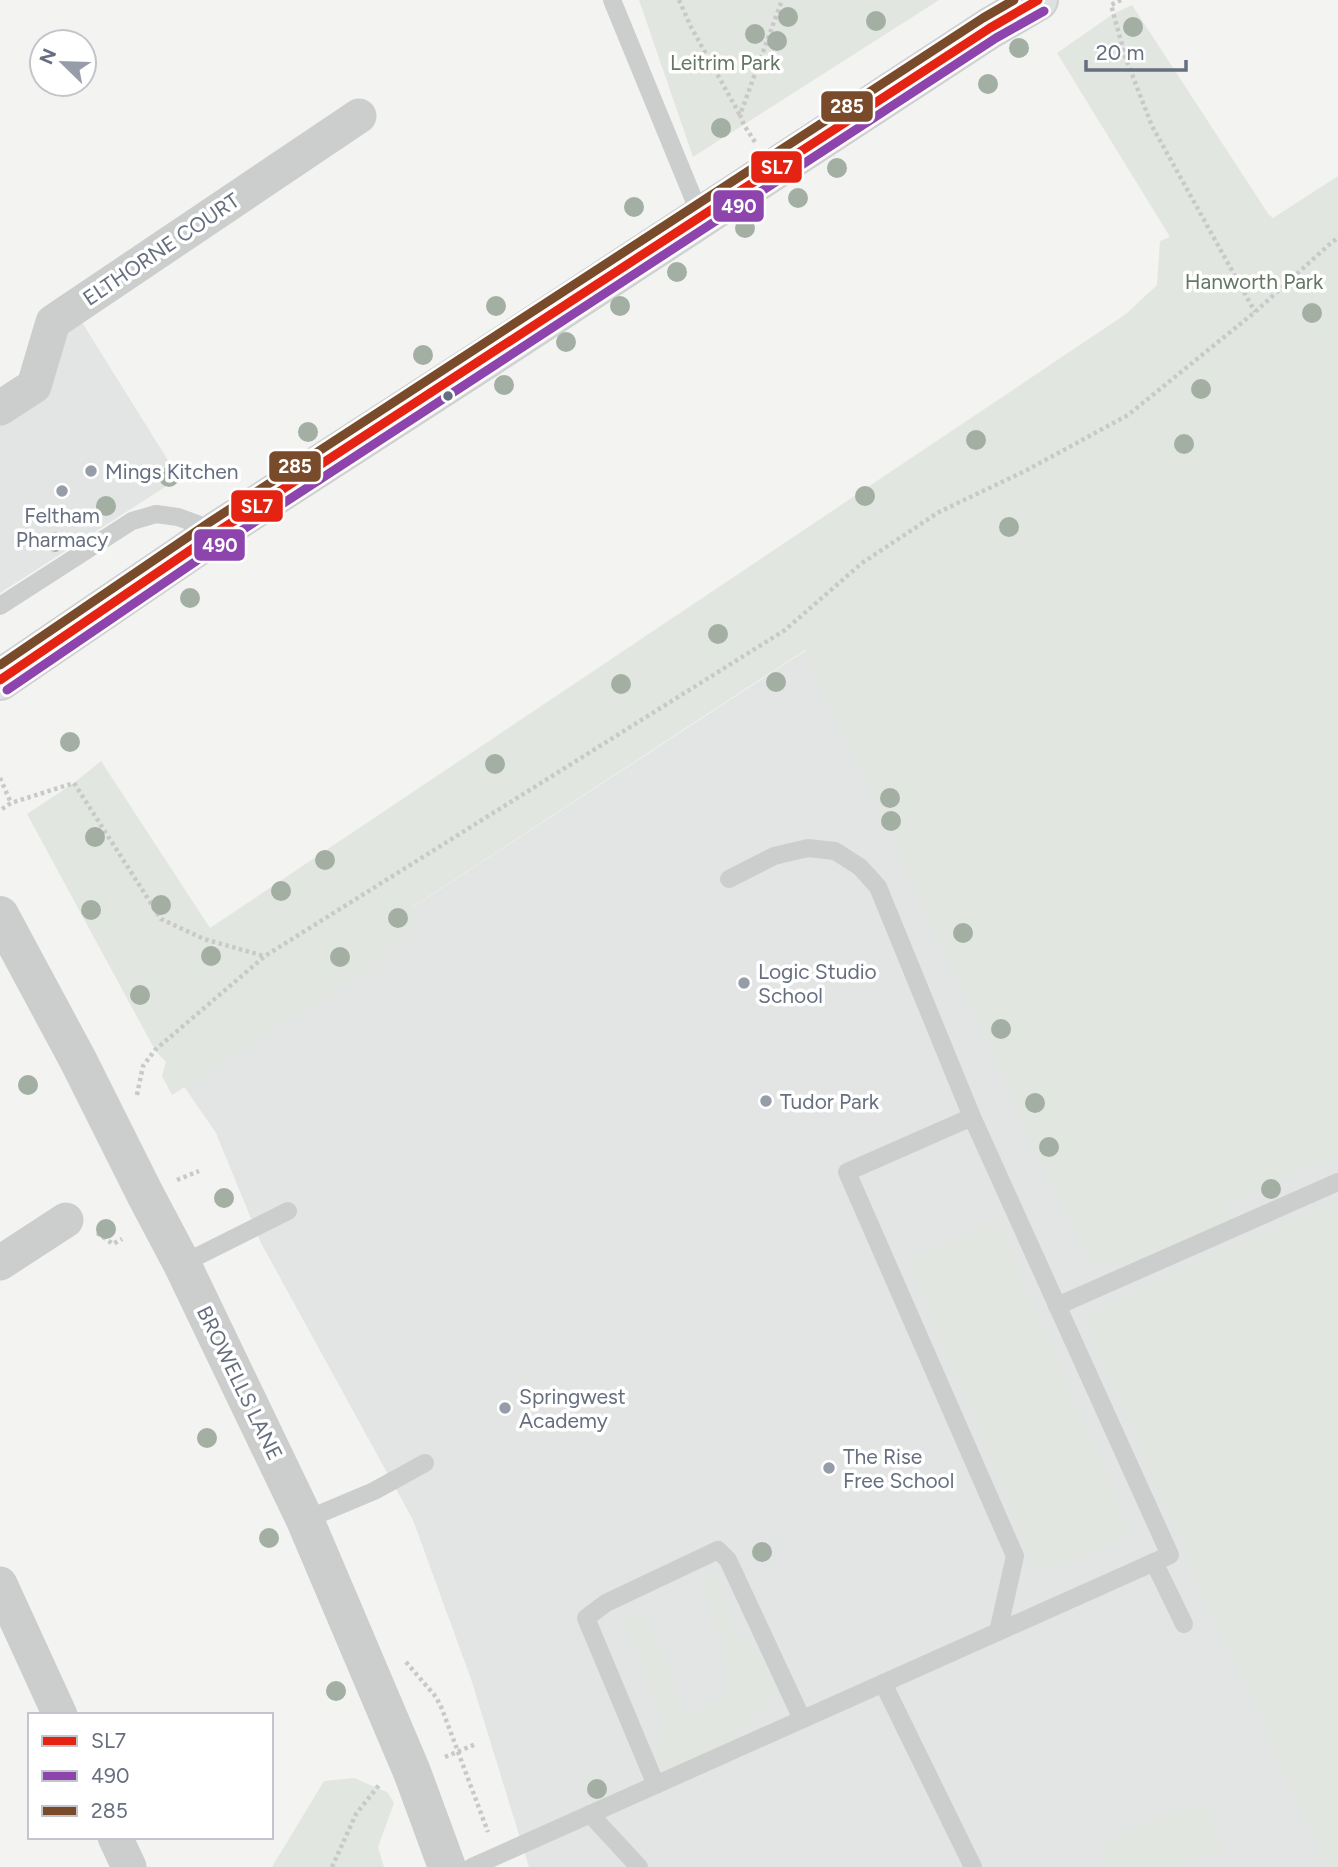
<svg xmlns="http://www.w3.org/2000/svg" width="1338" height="1867" font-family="Figtree,sans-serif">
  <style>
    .built { fill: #e3e4e4 }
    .green { fill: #e2e6e0 }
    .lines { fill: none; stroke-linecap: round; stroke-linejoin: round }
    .primary-casing { stroke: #cfd0d0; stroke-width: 42 }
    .path { stroke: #c9c9ca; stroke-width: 4.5; stroke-dasharray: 3.5 3.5; stroke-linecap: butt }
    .service { stroke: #cccdcd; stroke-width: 18 }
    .minor { stroke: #cccdcd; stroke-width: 35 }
    .tertiary { stroke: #cccdcd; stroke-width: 38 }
    .primary { stroke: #dfe0e1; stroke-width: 38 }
    .bus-1-casing { stroke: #fff; stroke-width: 14 }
    .bus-2-casing { stroke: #fff; stroke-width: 14 }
    .bus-3-casing { stroke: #fff; stroke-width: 14 }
    .bus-1 { stroke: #e42313; stroke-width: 9 }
    .bus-2 { stroke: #8e44ad; stroke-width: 9 }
    .bus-3 { stroke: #7a4b2a; stroke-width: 9 }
    .tree { fill: #a4afa4 }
    .bus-dot { fill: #666f80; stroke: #fff; stroke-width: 2.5 }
    .poi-dot { fill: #979da8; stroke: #fff; stroke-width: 2.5 }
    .labels { text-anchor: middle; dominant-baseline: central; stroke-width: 7; stroke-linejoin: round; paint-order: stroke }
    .park-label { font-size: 21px; fill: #647764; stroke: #fff }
    .street-label { font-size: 21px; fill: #666f80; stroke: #fff }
    .poi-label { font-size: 21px; fill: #666f80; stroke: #fff; text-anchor: start }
    .line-badge { stroke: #fff; stroke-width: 2.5 }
    .badge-label { font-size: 19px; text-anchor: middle; font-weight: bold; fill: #fff }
  </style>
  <rect width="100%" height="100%" fill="#f3f3f2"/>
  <g class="built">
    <path d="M1338 303V1867H529L471 1679 413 1520 261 1243 216 1133 172 1069 315 971Z"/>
    <path d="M73 308 179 478 0 593V408Z"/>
  </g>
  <g class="green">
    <path d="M639 0H939L693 157Z"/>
    <path d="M1132 5 1269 215 1273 218 1338 176V1155L1225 1204 1228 1220 1160 1252 1116 1265 1105 1258 1090 1264 1064 1208 1043 1178 1048 1174 805 650 411 908 419 918 374 965 172 1095 162 1076 166 1062 155 1050 27 814 74 783 101 761 210 928 1126 314 1157 285 1160 241 1170 237 1057 53 1113 14Z"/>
    <path d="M1338 1198V1867H1329L1208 1606 1082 1315Z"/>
    <path d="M997 1222 1131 1534 1039 1574 908 1261Z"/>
    <path d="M696 1574 719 1578 732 1629 766 1660 775 1695 732 1739 665 1771 654 1745 667 1726 621 1619 641 1614 671 1668 678 1702 683 1713H699L732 1688 721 1647 725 1635 717 1627Z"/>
    <path d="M354 1778 387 1792 394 1803 378 1847 384 1867H272L324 1781Z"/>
    <path d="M1203 1800 1224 1846 1177 1867H1109L1099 1845Z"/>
  </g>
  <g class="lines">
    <defs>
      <path id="primary" d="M0 680 217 532 489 356 990 28 1038 0"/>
    </defs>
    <use href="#primary" class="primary-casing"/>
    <g class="path">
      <path d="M679 0 691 27 740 115"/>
      <path d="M1121 0 1111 5 1126 59 1152 126 1255 312"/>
      <path d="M755 142 744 125 740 115 782 0"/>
      <path d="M0 778 11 803"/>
      <path d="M2 809 11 803 74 783 161 919 204 939 264 956"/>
      <path d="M137 1095 143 1066 155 1050 265 956 785 630 862 563 939 512 1027 470 1128 415 1255 312 1332 242 1338 238"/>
      <path d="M177 1180 199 1171"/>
      <path d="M97 1233 113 1244 122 1239"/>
      <path d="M406 1662 436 1697 442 1709 488 1832"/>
      <path d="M445 1757 476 1744"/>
      <path d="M332 1867 356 1814 379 1785"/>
    </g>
    <g class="service">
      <path d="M612 0 701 217"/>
      <path d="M0 606 132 521 156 514 178 517 216 531"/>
      <path d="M972 1117 847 1172 1015 1556 998 1632"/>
      <path d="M182 1264 288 1211"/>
      <path d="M1057 1306 1338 1182"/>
      <path d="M305 1520 374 1491 425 1463"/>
      <path d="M1154 1562 1184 1624"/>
      <path d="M883 1683 973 1867"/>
      <path d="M656 1785 586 1618 606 1603 718 1550 728 1560 802 1719"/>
      <path d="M590 1814 639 1867"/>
      <path d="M472 1867 1170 1555 972 1117 878 887 860 867 835 851 808 848 774 856 729 879"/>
    </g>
    <g class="minor">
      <path d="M0 408 34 386 53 322 359 116"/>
      <path d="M0 1263 66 1220"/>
      <path d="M0 1584 60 1715"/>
      <path d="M115 1837 129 1867"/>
    </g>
    <path class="tertiary" d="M0 915 78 1060 145 1194 182 1264 305 1520 412 1772 447 1867"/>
    <use href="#primary" class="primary"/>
    <defs>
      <path id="bus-1" d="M0 680 217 532 990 28 1038 0"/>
      <path id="bus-2" d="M7 690 224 542 996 38 1044 11"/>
      <path id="bus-3" d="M0 665 210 522 983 18 1014 0"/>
    </defs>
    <use href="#bus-1" class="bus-1-casing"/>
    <use href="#bus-2" class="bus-2-casing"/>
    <use href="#bus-3" class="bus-3-casing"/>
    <use href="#bus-1" class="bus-1"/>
    <use href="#bus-2" class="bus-2"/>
    <use href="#bus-3" class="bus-3"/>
  </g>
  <g class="tree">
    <circle cx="788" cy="17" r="10"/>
    <circle cx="876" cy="21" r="10"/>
    <circle cx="1133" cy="27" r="10"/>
    <circle cx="755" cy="34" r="10"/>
    <circle cx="777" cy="41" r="10"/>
    <circle cx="1019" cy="48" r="10"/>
    <circle cx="988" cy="84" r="10"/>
    <circle cx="721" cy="128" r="10"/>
    <circle cx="837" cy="168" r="10"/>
    <circle cx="798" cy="198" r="10"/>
    <circle cx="634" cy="207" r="10"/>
    <circle cx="745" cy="228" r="10"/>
    <circle cx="677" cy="272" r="10"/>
    <circle cx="496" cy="306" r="10"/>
    <circle cx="620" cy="306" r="10"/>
    <circle cx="1312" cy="313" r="10"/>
    <circle cx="566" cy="342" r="10"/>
    <circle cx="423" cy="355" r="10"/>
    <circle cx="504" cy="385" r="10"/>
    <circle cx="1201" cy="389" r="10"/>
    <circle cx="308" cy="432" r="10"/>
    <circle cx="976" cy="440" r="10"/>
    <circle cx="1184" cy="444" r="10"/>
    <circle cx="169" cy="477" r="10"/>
    <circle cx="865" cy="496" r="10"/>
    <circle cx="106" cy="506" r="10"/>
    <circle cx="1009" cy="527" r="10"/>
    <circle cx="55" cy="542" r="10"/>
    <circle cx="190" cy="598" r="10"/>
    <circle cx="718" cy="634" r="10"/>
    <circle cx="776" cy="682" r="10"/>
    <circle cx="621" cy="684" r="10"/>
    <circle cx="70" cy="742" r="10"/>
    <circle cx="495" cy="764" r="10"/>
    <circle cx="890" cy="798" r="10"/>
    <circle cx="891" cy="821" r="10"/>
    <circle cx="95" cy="837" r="10"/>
    <circle cx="325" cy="860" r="10"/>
    <circle cx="281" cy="891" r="10"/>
    <circle cx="161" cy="905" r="10"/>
    <circle cx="91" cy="910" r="10"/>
    <circle cx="398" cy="918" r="10"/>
    <circle cx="963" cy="933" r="10"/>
    <circle cx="211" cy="956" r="10"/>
    <circle cx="340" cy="957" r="10"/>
    <circle cx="140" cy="995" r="10"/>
    <circle cx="1001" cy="1029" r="10"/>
    <circle cx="28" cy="1085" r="10"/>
    <circle cx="1035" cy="1103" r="10"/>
    <circle cx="1049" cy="1147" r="10"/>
    <circle cx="1271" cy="1189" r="10"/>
    <circle cx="224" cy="1198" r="10"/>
    <circle cx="106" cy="1229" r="10"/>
    <circle cx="207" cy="1438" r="10"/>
    <circle cx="269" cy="1538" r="10"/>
    <circle cx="762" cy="1552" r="10"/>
    <circle cx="336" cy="1691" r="10"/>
    <circle cx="597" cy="1789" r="10"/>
  </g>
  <circle class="bus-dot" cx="448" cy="396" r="6"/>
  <g class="poi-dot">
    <circle cx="91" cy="471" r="7"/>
    <circle cx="62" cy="491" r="7"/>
    <circle cx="744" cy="983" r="7"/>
    <circle cx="766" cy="1101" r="7"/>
    <circle cx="505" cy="1408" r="7"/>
    <circle cx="829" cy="1468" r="7"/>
  </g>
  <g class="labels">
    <g class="park-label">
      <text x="725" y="62">Leitrim Park</text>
      <text x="1254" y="281">Hanworth Park</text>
    </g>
    <g class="street-label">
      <text transform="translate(161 249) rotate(-34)">ELTHORNE COURT</text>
      <text transform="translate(240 1383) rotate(64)">BROWELLS LANE</text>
    </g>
    <g class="poi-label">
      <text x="105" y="471">Mings Kitchen</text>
      <text x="62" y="515" text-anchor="middle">Feltham<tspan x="62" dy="24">Pharmacy</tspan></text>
      <text x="758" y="971">Logic Studio<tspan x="758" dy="24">School</tspan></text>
      <text x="780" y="1101">Tudor Park</text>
      <text x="519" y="1396">Springwest<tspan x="519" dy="24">Academy</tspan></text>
      <text x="843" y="1456">The Rise<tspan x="843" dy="24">Free School</tspan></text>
    </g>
  </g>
  <g class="line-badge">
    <rect x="820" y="90" width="54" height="33" rx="7" fill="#7a4b2a"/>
    <rect x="750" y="150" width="53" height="34" rx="7" fill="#e42313"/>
    <rect x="712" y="189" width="53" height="34" rx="7" fill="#8e44ad"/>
    <rect x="268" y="450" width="54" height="33" rx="7" fill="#7a4b2a"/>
    <rect x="230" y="489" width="54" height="34" rx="7" fill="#e42313"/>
    <rect x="193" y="528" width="53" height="34" rx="7" fill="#8e44ad"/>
  </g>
  <g class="badge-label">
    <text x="847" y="113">285</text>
    <text x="777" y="174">SL7</text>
    <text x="739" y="213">490</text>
    <text x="295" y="473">285</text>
    <text x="257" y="513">SL7</text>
    <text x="220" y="552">490</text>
  </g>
  <rect x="28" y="1713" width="245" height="126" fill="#ffffff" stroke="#c2c5cc" stroke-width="2"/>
  <rect x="42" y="1736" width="35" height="10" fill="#e42313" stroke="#c2c5cc" stroke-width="2"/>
  <text x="91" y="1748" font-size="21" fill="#666f80">SL7</text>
  <rect x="42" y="1771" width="35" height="10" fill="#8e44ad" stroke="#c2c5cc" stroke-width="2"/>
  <text x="91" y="1783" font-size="21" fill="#666f80">490</text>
  <rect x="42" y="1806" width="35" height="10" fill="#7a4b2a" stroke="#c2c5cc" stroke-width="2"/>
  <text x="91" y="1818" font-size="21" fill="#666f80">285</text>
  <g transform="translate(63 63) rotate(293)"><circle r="33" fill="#ffffff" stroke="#c2c5cc" stroke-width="2"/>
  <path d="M0-5L12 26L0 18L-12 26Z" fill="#979da8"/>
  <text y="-10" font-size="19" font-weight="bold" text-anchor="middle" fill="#666f80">N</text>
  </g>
  <path d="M1086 60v10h100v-10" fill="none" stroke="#666f80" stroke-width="3.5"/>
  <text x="1096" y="60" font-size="21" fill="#666f80" stroke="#ffffff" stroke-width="5" paint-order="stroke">20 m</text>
</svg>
